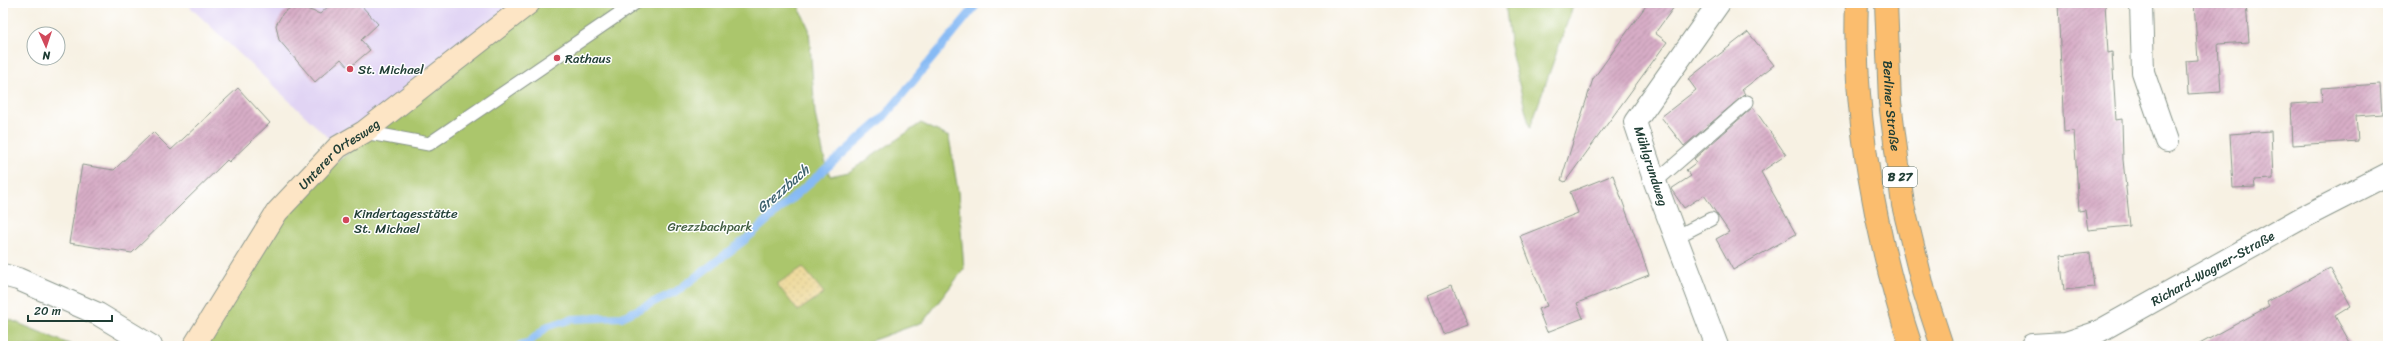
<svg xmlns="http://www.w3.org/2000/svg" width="2391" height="349" font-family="Sriracha,sans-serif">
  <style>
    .built { fill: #e1d4f4 }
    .green { fill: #abc66c; stroke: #658250 }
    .sand { fill: url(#sand-dots); stroke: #868c69 }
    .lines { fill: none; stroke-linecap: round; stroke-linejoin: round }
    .stream { stroke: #86baf4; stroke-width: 8 }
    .building { fill: url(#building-hatch) }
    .service-casing { stroke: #8b978c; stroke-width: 15 }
    .minor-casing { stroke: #8b978c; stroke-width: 24 }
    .tertiary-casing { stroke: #8b978c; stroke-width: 24 }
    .secondary-casing { stroke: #8b978c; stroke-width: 24 }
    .trunk-casing { stroke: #8b978c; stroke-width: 24 }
    .service { stroke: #fff; stroke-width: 13 }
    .minor { stroke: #fff; stroke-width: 22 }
    .tertiary { stroke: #fff; stroke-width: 22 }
    .secondary { stroke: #fde5c5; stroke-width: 22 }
    .trunk { stroke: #fbbd6e; stroke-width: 22 }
    .poi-dot { fill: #d1495b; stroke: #fff; stroke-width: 1.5 }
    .labels { text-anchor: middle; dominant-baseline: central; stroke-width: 3; stroke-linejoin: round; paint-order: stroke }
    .shield { fill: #fff; stroke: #627771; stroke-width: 1 }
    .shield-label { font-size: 12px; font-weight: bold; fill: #1f3d34 }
    .poi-label { font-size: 13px; fill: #1f3d34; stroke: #fff; text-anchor: start }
    .street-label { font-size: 13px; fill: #1f3d34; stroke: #fff }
    .park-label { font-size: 13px; fill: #425f42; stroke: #fff }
    .water-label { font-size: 14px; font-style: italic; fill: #3e626e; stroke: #fff }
  </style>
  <defs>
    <pattern id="sand-dots" width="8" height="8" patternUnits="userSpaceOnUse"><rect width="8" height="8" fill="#eeda9e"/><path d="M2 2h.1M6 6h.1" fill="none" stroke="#ccbc89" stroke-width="1.8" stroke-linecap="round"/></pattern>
    <pattern id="building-hatch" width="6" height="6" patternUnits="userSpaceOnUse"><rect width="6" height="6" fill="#d8adc7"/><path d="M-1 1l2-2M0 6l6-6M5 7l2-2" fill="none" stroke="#af8ea2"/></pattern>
  </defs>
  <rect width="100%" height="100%" fill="#fff"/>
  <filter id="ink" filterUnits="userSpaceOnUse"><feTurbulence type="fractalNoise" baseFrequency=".025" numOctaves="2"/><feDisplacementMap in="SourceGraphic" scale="8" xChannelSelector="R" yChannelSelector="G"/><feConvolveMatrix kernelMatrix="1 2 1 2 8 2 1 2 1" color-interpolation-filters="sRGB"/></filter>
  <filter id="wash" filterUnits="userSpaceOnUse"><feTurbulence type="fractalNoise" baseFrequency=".012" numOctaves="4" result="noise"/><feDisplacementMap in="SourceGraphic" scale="16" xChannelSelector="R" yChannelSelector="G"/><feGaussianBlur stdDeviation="0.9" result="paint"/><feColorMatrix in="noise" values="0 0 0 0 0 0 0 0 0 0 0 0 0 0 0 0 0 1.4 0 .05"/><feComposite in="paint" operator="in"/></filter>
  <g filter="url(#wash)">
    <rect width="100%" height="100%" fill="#f7f1e3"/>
    <path class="built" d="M194 3H529L338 147 190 7Z"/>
    <g class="green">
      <path d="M529 3H797L809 29 815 114 824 157 830 176 849 172 921 123 949 137 958 191 964 269 923 322 865 343V346H194L277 212Z"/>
      <path d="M1505 3H1574L1530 128 1512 56Z"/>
      <path d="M3 317 74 346H3Z"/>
    </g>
    <path class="sand" d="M803 267 824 293 798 311 777 284Z"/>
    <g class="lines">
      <path class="stream" d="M519 346 527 344 548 326 573 319 622 317 677 291 746 239 883 118 978 3"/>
    </g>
    <g id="blocks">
      <g class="building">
        <path d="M332 3H359L378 24 361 40 370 50 349 68 341 59 315 82 279 40 276 25 283 13 292 7 304 8 320 14Z"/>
        <path d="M1648 3H1677L1655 33 1667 42 1565 182 1561 180 1593 79Z"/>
        <path d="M2058 3H2105L2108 53 2112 52 2116 120 2122 119 2123 160 2130 226 2088 230 2085 210 2079 211 2074 131 2064 132Z"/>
        <path d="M2194 3H2246L2249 42 2218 44 2221 92 2188 94 2186 61 2198 60Z"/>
        <path d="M1748 32 1774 65 1742 90 1745 94 1684 146 1661 117 1696 90 1688 79Z"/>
        <path d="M2380 84 2382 114 2356 116 2358 141 2293 145 2291 104 2322 102 2321 88Z"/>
        <path d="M238 88 270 123 229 162 227 160 132 253 69 243 82 165 114 170 153 132 171 150Z"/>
        <path d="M1753 107 1786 155 1761 172 1796 234 1733 270 1716 239 1729 232 1704 195 1684 208 1671 189 1691 176 1686 170 1697 162 1694 159Z"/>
        <path d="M2271 131 2273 179 2254 180 2255 187 2233 188 2230 134Z"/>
        <path d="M1613 175 1649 275 1577 303 1583 318 1547 332 1538 309 1547 306 1520 236 1578 213 1570 192Z"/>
        <path d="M2090 253 2094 287 2064 290 2060 256Z"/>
        <path d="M2330 268 2351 306 2335 316 2352 346H2196L2269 306 2267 302Z"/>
        <path d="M1452 285 1468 325 1443 334 1428 295Z"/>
      </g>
    </g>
  </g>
  <g filter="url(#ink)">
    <use href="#blocks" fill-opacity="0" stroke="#8b978c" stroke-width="1"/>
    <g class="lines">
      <defs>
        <g id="service">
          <path d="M364 132 429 144 635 3"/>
          <path d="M1655 182 1747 102"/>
          <path d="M1676 237 1711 219"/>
        </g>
        <g id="minor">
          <path d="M2141 3 2143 72 2167 141"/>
          <path id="s1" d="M2032 345 2066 343 2096 333 2298 220 2388 174"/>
          <path d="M1717 346 1655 182 1635 122 1719 3"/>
        </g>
        <path id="tertiary" d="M3 275 18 279 98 314 151 346"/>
        <g id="secondary">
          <path id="s2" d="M194 346 277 212 338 147 364 132 529 3"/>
        </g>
        <g id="trunk">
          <path d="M1857 3C1852 111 1877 244 1911 346"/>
          <path id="s3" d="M1886 3 1890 102 1903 205 1924 291 1942 346"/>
        </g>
      </defs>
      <use href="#service" class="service-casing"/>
      <use href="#minor" class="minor-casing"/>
      <use href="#tertiary" class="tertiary-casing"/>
      <use href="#secondary" class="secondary-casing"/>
      <use href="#trunk" class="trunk-casing"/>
      <use href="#service" class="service"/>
      <use href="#minor" class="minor"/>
      <use href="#tertiary" class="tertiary"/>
      <use href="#secondary" class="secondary"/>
      <use href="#trunk" class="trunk"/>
    </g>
  </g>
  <g class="poi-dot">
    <circle cx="557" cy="58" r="4"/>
    <circle cx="350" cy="69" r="4"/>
    <circle cx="346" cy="220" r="4"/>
  </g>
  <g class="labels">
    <rect class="shield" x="1883" y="167" width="34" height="20" rx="3"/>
    <g class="shield-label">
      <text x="1900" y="177">B 27</text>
    </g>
    <g class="poi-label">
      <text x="565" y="58">Rathaus</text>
      <text x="358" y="69">St. Michael</text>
      <text x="354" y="213">Kindertagesstätte<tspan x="354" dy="15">St. Michael</tspan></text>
    </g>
    <g class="street-label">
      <text stroke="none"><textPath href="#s3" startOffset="103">Berliner Straße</textPath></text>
      <text stroke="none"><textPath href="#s2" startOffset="243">Unterer Ortesweg</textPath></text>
      <text transform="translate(1651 166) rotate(72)">Mühlgrundweg</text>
      <text stroke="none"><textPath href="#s1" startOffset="199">Richard-Wagner-Straße</textPath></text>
    </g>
    <g class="park-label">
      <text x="710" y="226">Grezzbachpark</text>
    </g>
    <g class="water-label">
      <text transform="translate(783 189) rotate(-41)">Grezzbach</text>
    </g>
  </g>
  <rect width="2391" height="349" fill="none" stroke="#fff" stroke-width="16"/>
  <g transform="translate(46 46) rotate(177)"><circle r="19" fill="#ffffff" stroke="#a5b1ae"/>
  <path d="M0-3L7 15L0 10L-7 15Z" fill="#d1495b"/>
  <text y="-6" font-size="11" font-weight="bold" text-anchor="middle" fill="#1f3d34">N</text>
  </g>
  <path d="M28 315v6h84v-6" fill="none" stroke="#1f3d34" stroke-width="2"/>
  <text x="34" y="315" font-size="12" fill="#1f3d34" stroke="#ffffff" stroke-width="3" paint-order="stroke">20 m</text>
</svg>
